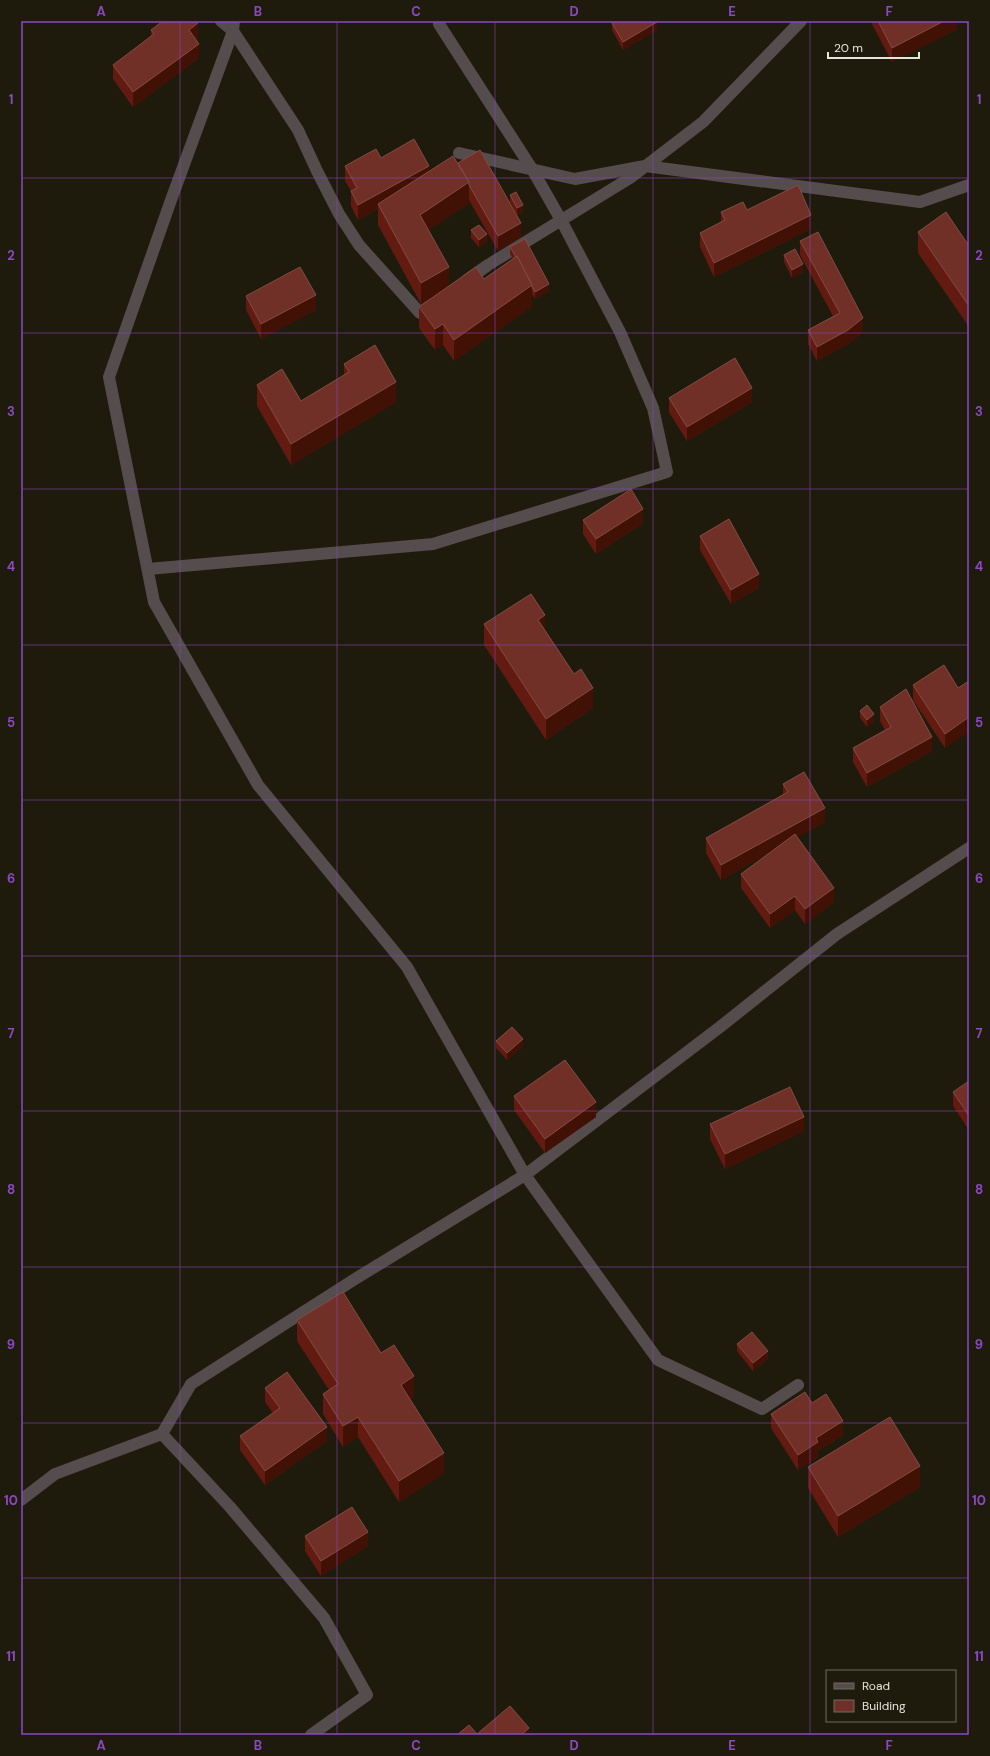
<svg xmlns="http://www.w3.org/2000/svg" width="990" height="1756" font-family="'DM Sans',sans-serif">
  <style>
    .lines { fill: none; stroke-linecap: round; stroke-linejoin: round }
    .minor { stroke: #554c4d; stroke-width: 12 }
    .wall { fill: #621a11 }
    .shaded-wall { fill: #411106 }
    .building { fill: #703027; stroke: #834c43 }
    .grid { fill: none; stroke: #8b48c3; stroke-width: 1; stroke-opacity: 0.55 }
    .neatline { fill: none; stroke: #8b48c3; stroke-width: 1.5 }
    .grid-label { font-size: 13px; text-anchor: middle; font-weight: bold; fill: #8b48c3 }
  </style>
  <rect width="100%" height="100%" fill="#1f1b0c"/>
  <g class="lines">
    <g class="minor">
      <path d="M221 21 233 31 298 130 317 171 339 214 359 245 420 313 432 304"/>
      <path d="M234 21 233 31 171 200 109 377 154 602 258 785 407 967 525 1175 658 1360 762 1409 798 1385"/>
      <path d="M459 153 575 179 645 166 920 202 969 185"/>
      <path d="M467 280 488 265 630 178 703 122 801 21"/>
      <path d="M148 569 433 544 667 472 653 408 620 332 561 220 532 169 439 24"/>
      <path d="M21 1500 55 1474 162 1434"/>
      <path d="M311 1735 367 1695 324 1618 230 1507 162 1434 191 1384 355 1279 525 1175 720 1027 837 934 969 848"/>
    </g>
  </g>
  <g class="wall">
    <path d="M872 21H957V29L892 62 872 24Z"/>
    <path d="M612 23 657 30 623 50 612 30Z"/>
    <path d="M151 30 198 37 196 39 199 58 133 107 113 79V65L151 37Z"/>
    <path d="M381 158 429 171 458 163 521 237 498 251 469 200V203L428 230 449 287 484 279 513 259 510 254V247L549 291 535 299 532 294V306L454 361 443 345 435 350 419 328V307L439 293 421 304 378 225V209L358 220 351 206V191L345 181V166Z"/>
    <path d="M510 195 523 212 517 215 510 202Z"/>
    <path d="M721 212 811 229 714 277 700 247V233L721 222Z"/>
    <path d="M471 230 487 242 479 247 471 238Z"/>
    <path d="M918 232 969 246V327L918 253Z"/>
    <path d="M800 241 863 332 848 344 817 361 808 344V330L833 316 800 255Z"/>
    <path d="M784 255 803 272 792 278 784 262Z"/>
    <path d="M246 296 316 310 261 339 246 310Z"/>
    <path d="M344 364 396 402 291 465 257 406V385L301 401 344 375Z"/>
    <path d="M669 398 752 402 687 441 669 412Z"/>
    <path d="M583 520 643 523 596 554 583 534Z"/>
    <path d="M700 536 759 588 731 604 700 550Z"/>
    <path d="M484 624 545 630 574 674 593 708 546 740 484 645Z"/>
    <path d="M913 685 958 688 945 748 913 700Z"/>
    <path d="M880 707 932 751 867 787 853 762V748L885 730 880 721Z"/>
    <path d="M860 711 874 721 867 727 860 718Z"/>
    <path d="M783 784 825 822 797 837 834 902 805 924 795 910 770 928 741 888V874L769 853 721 880 706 853V838L783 795Z"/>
    <path d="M496 1041 523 1046 507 1060 496 1048Z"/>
    <path d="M969 1081V1130L953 1106V1092Z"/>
    <path d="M514 1096 596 1117 545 1153 514 1110Z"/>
    <path d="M710 1124 804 1131 725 1169 710 1139Z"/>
    <path d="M297 1320 381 1353 414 1397 410 1399 444 1473 399 1502 358 1437 343 1447 323 1414V1394L329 1390 297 1341Z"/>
    <path d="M737 1344 768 1359 753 1371 737 1351Z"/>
    <path d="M265 1388 327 1441 265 1485 240 1450V1436L273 1413 265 1402Z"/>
    <path d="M812 1403 843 1435 818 1451V1457L798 1470 771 1428V1414Z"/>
    <path d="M808 1467 920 1487 838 1537 808 1488Z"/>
    <path d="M305 1536 368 1546 321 1576 305 1551Z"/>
  </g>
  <g class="shaded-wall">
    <path d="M155 21H160L155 24Z"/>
    <path d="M944 21H957V29L892 62V48Z"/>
    <path d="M657 22V30L623 50V42Z"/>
    <path d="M198 23V37L189 44V30Z"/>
    <path d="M199 44V58L133 107V92Z"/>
    <path d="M429 166V181L378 204V209L358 220V205Z"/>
    <path d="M469 182V203L420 236V215Z"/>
    <path d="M523 205V212L517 215V208Z"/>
    <path d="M811 215V229L714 277V263Z"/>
    <path d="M521 223V237L498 251V236Z"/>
    <path d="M487 234V242L479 247V240Z"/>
    <path d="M803 264V272L792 278V270Z"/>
    <path d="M449 267V288L421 304V283Z"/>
    <path d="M549 284V291L535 299V292Z"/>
    <path d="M532 285V306L454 361V340Z"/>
    <path d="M316 295V310L261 339V324Z"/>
    <path d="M863 318V332L848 344 817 361V347Z"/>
    <path d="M443 324V345L435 350V329Z"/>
    <path d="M396 382V402L291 465V444Z"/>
    <path d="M752 388V402L687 441V427Z"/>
    <path d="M643 509V523L596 554V539Z"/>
    <path d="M759 574V588L731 604V590Z"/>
    <path d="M545 615V636L538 620Z"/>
    <path d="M593 688V708L546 740V719Z"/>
    <path d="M874 714V721L867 727V720Z"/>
    <path d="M969 717V732L945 748V734Z"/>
    <path d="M932 737V751L867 787V773Z"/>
    <path d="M825 808V822L721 880V865Z"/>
    <path d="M834 888V902L805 924V909Z"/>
    <path d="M795 896V910L770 928V914Z"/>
    <path d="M523 1039V1046L507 1060V1053Z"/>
    <path d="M596 1102V1117L545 1153V1139Z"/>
    <path d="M804 1117V1131L725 1169V1154Z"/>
    <path d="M768 1351V1359L753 1371V1363Z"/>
    <path d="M414 1376V1397L401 1406V1385Z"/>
    <path d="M358 1417V1437L343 1447V1426Z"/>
    <path d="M843 1421V1435L818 1451V1457L798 1470V1455L816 1438Z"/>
    <path d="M327 1427V1441L265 1485V1471Z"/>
    <path d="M444 1453V1473L399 1502V1481Z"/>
    <path d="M920 1466V1487L838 1537V1516Z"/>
    <path d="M368 1532V1546L321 1576V1561Z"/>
    <path d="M529 1728V1735H521Z"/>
  </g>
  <g class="building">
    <path d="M163 21H197L198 23 189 30 199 44 133 92 113 65 154 34 151 30Z"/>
    <path d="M615 21H657V22L623 42 612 23Z"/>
    <path d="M878 21H944L892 48Z"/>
    <path d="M414 139 429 166 358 205 351 191 357 188 345 166 376 149 381 158Z"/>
    <path d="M480 150 521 223 498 236 469 185V182L458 163Z"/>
    <path d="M453 156 469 182 420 215 449 267 421 283 378 204Z"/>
    <path d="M798 185 811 215 714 263 700 233 725 220 721 212 743 202 747 210Z"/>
    <path d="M516 192 523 205 517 208 510 195Z"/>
    <path d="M946 212 969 246V306L918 232Z"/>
    <path d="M479 225 487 234 479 240 471 230Z"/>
    <path d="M818 232 863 318 848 330 817 347 808 330 840 313 800 241Z"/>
    <path d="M525 239 549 284 535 292 532 287V285L517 256 516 257 510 247Z"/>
    <path d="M795 249 803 264 792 270 784 255Z"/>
    <path d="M517 256 532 285 454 340 443 324 435 329 419 307 476 267 484 279Z"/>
    <path d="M300 267 316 295 261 324 246 296Z"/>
    <path d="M375 345 396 382 291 444 257 385 282 369 301 401 349 372 344 364Z"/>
    <path d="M735 358 752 388 687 427 669 398Z"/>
    <path d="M631 489 643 509 596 539 583 520Z"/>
    <path d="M729 519 759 574 731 590 700 536Z"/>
    <path d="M531 594 545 615 538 620 574 674 581 669 593 688 546 719 484 624Z"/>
    <path d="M944 665 958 688 969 681V717L945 734 913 685Z"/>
    <path d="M906 689 932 737 867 773 853 748 891 727 880 707Z"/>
    <path d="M867 705 874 714 867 720 860 711Z"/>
    <path d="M804 772 825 808 721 865 706 838 788 792 783 784Z"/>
    <path d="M795 834 834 888 805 909 795 896 770 914 741 874Z"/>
    <path d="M512 1027 523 1039 507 1053 496 1041Z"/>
    <path d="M565 1060 596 1102 545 1139 514 1096Z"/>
    <path d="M969 1081V1116L953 1092Z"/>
    <path d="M790 1087 804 1117 725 1154 710 1124Z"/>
    <path d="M343 1292 381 1353 394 1345 414 1376 401 1385 444 1453 399 1481 358 1417 343 1426 323 1394 338 1384 297 1320Z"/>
    <path d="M752 1332 768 1351 753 1363 737 1344Z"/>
    <path d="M287 1372 327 1427 265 1471 240 1436 280 1408 265 1388Z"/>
    <path d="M805 1392 812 1403 826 1394 843 1421 816 1438 818 1442 798 1455 771 1414Z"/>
    <path d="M890 1417 920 1466 838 1516 808 1467Z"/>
    <path d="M352 1507 368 1532 321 1561 305 1536Z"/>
    <path d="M510 1706 529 1728 521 1735H457L469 1725 477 1734Z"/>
  </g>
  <path class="grid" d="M180 21V1735M337 21V1735M495 21V1735M653 21V1735M810 21V1735M21 178H969M21 333H969M21 489H969M21 645H969M21 800H969M21 956H969M21 1111H969M21 1267H969M21 1423H969M21 1578H969"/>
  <rect width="990" height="1756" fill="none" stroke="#1f1b0c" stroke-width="44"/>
  <rect x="826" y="1670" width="130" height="52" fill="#1f1b0c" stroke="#6f6c5f"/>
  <rect x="834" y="1683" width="20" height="6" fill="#554c4d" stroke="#6f6c5f"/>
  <text x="862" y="1690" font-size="12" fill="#e7e5db">Road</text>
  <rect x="834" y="1700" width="20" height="12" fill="#703027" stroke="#6f6c5f"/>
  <text x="862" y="1710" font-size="12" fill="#e7e5db">Building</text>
  <path d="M828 52v6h91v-6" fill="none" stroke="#e7e5db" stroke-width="2"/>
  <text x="834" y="52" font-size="12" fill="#e7e5db" stroke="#1f1b0c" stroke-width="3" paint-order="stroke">20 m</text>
  <rect x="22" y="22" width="946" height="1712" class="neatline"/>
  <g class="grid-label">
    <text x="101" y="16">A</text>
    <text x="258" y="16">B</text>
    <text x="416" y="16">C</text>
    <text x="574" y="16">D</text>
    <text x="732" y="16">E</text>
    <text x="889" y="16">F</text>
    <text x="11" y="104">1</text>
    <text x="979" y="104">1</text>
    <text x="11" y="260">2</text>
    <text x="979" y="260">2</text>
    <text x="11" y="416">3</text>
    <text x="979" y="416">3</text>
    <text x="11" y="571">4</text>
    <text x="979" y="571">4</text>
    <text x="11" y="727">5</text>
    <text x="979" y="727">5</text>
    <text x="11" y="883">6</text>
    <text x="979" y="883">6</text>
    <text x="11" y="1038">7</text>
    <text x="979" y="1038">7</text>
    <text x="11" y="1194">8</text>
    <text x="979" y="1194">8</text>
    <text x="11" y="1349">9</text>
    <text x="979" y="1349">9</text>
    <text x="11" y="1505">10</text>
    <text x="979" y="1505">10</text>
    <text x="11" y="1661">11</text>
    <text x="979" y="1661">11</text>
    <text x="101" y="1750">A</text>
    <text x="258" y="1750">B</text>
    <text x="416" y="1750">C</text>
    <text x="574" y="1750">D</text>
    <text x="732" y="1750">E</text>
    <text x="889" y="1750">F</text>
  </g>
</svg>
